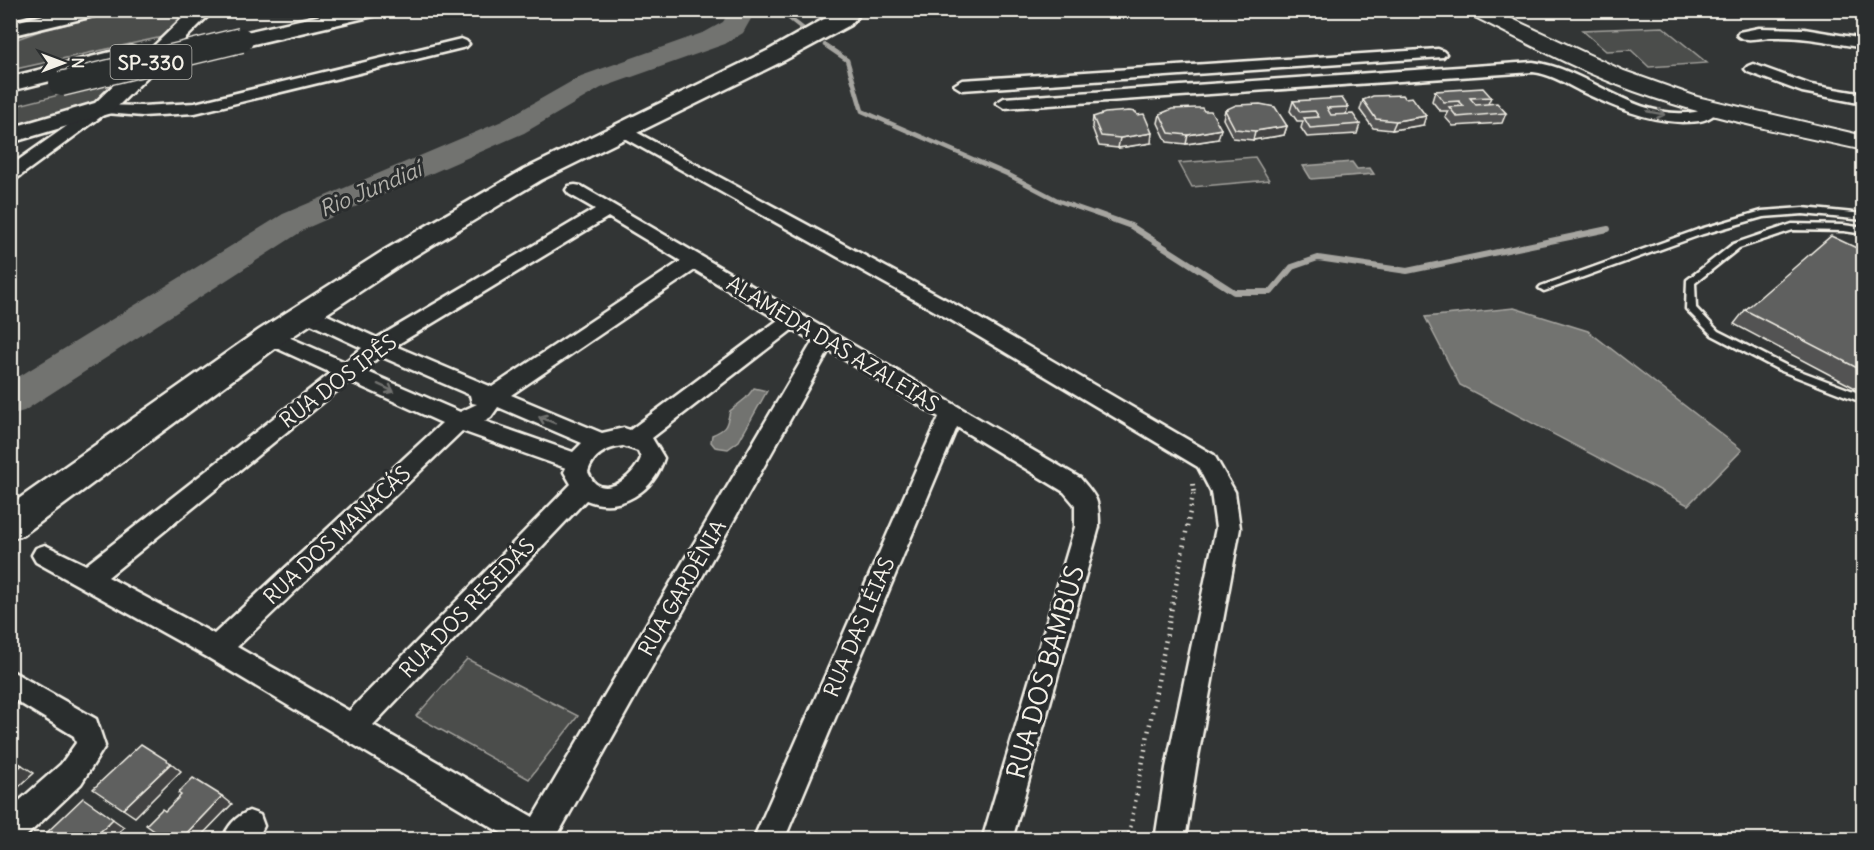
<svg xmlns="http://www.w3.org/2000/svg" width="1874" height="850" font-family="Delius,sans-serif">
  <style>
    .green { fill: #4b4d4c; stroke: #a09f9a; stroke-width: 1.5 }
    .water { fill: #727370; stroke: #a6a5a0; stroke-width: 1.5 }
    .lines { fill: none; stroke-linecap: round; stroke-linejoin: round }
    .stream-far1 { stroke: #a6a5a0; stroke-width: 4.5 }
    .stream { stroke: #a6a5a0; stroke-width: 6 }
    .river { fill: #727370; fill-rule: evenodd }
    .service-casing { stroke: #f4f1e8; stroke-width: 5 }
    .minor-casing { stroke: #f4f1e8; stroke-width: 5 }
    .secondary-casing { stroke: #f4f1e8; stroke-width: 4 }
    .primary-casing { stroke: #f4f1e8; stroke-width: 5 }
    .motorway-casing { stroke: #f4f1e8; stroke-width: 5 }
    .path-far1 { stroke: #f4f1e8; stroke-width: 4; stroke-dasharray: 1.5 4.5; stroke-linecap: butt }
    .path { stroke: #f4f1e8; stroke-width: 4.5; stroke-dasharray: 1.5 5; stroke-linecap: butt }
    .service { fill: #2a2d2e; fill-rule: evenodd }
    .minor { fill: #2a2d2e; fill-rule: evenodd }
    .secondary { fill: #2a2d2e; fill-rule: evenodd }
    .primary { fill: #2a2d2e; fill-rule: evenodd }
    .motorway { fill: #2a2d2e; fill-rule: evenodd }
    .motorway-bridge-casing { stroke: #f4f1e8; stroke-width: 27; stroke-linecap: butt }
    .motorway-bridge { stroke: #2a2d2e; stroke-width: 24 }
    .wall { fill: #525352; stroke: #f4f1e8; stroke-width: 1.5 }
    .shaded-wall { fill: #424342; stroke: #f4f1e8; stroke-width: 1.5 }
    .building { fill: #5f605f; stroke: #f4f1e8; stroke-width: 1.5 }
    .oneway { stroke: #71726f }
    .labels { text-anchor: middle; dominant-baseline: central; stroke-width: 6; stroke-linejoin: round; paint-order: stroke }
    .shield { fill: #2a2d2e; stroke: #b7b6b0; stroke-width: 1.5 }
    .shield-label { font-size: 20px; font-weight: bold; fill: #f4f1e8 }
    .street-label { font-size: 21px; fill: #f4f1e8; stroke: #2a2d2e }
    .water-label { font-size: 22px; font-style: italic; fill: #b3b2ac; stroke: #2a2d2e }
    .near-street-label { font-size: 26px; fill: #f4f1e8; stroke: #2a2d2e }
  </style>
  <rect width="100%" height="100%" fill="#323535"/>
  <filter id="ink" filterUnits="userSpaceOnUse"><feTurbulence type="fractalNoise" baseFrequency=".0167" numOctaves="2"/><feDisplacementMap in="SourceGraphic" scale="12" xChannelSelector="R" yChannelSelector="G"/><feConvolveMatrix kernelMatrix="1 2 1 2 8 2 1 2 1" color-interpolation-filters="sRGB"/></filter>
  <g filter="url(#ink)">
    <g class="green">
      <path d="M125 10 165 11 179 18 182 25 176 34 11 70V41L40 31Z"/>
      <path d="M1663 27 1707 63 1649 67 1631 50 1606 51 1582 30Z"/>
      <path d="M126 78 93 105 11 130V107Z"/>
      <path d="M1255 157 1269 180 1192 187 1179 163Z"/>
      <path d="M467 659 578 716 529 779 416 716Z"/>
    </g>
    <g class="water">
      <path d="M1352 162 1357 169 1370 168 1374 174 1311 179 1303 166Z"/>
      <path d="M1514 308 1588 331 1742 450 1688 505 1460 385 1425 317Z"/>
      <path d="M754 388 767 391 739 441 728 449 715 447 711 442 712 435C728 428 726 426 730 411L746 398Z"/>
    </g>
    <g class="lines">
      <g class="stream-far1">
        <path d="M779 10 811 35"/>
        <path d="M825 45 847 60 862 111 1007 174 1059 201 1099 215"/>
      </g>
      <g class="stream">
        <path d="M1095 213 1131 226 1234 292H1271L1292 267 1318 258 1407 271 1608 229"/>
        <path d="M10 398 15 399"/>
      </g>
      <path class="river" d="M730 10H756L743 33 725 44 601 88 524 133 307 228 24 411 10 415V382L283 214 502 121 581 76 705 32 723 22Z"/>
      <defs>
        <g id="service">
          <path d="M32 10H45L10 20V16Z"/>
          <path d="M1803 208 1864 214V220L1803 214 1763 217 1703 234 1547 290 1544 291 1539 288 1541 286 1697 230 1762 211Z"/>
          <path d="M1792 224 1844 225 1864 228V234L1844 231 1793 230 1739 248 1695 283 1696 308 1718 331 1787 366 1864 395V403L1779 370 1712 335 1686 309 1687 280 1733 244Z"/>
        </g>
        <g id="minor">
          <path d="M1759 28 1804 29 1864 39V48C1834 43 1803 36 1773 37 1762 37 1744 43 1737 35L1739 32Z"/>
          <path d="M461 39 466 41 469 44 466 47 195 113 142 116 106 113 16 179 10 180V166L97 105 142 106 195 103Z"/>
          <path d="M1438 49 1443 51 1446 54 1443 57 962 90 954 85 962 80Z"/>
          <path d="M1533 62C1589 69 1635 122 1695 112 1701 111 1705 106 1711 104L1719 109C1710 122 1696 122 1682 122 1645 121 1612 106 1580 91 1565 83 1550 74 1533 72L1004 108 996 103 1004 98Z"/>
          <path d="M1753 64 1811 85 1864 94V104L1802 92 1748 72 1745 69 1748 66Z"/>
          <path d="M623 125 965 310 1214 455 1235 492 1240 528 1196 768 1185 840H1155L1166 768 1216 528 1211 492 1198 467 951 320 617 134 615 130Z"/>
          <path d="M575 185 581 186 1080 478C1098 499 1099 500 1099 527L1012 840H982L1075 527V505L1064 492 957 427 784 840H753L939 417 829 350 557 836 558 840H513L207 657 36 562 32 555 36 548 45 545 86 565 331 373 263 342 260 337 263 332 270 330 277 332 345 362 362 348 298 318 295 313 298 308 305 306 312 308 377 338 595 209 569 194 566 190 569 186ZM608 217 681 261 492 387 395 346ZM695 270 778 320 630 430 624 428 602 433 511 395ZM793 329 813 341 533 817 373 725 586 500C620 514 654 491 664 458L652 438ZM380 356 470 395 472 403 477 404 460 412 363 370ZM349 381 442 423 214 634 108 577ZM498 407 582 443 573 452 484 421 491 417ZM462 431 566 468 564 472 571 484 349 711 237 647ZM623 446 638 451 641 458C636 472 613 495 596 484 592 481 590 476 588 472 593 455 606 448 623 446Z"/>
          <path d="M10 670 96 719 105 746 81 784 22 840H10V809L61 764 76 743 74 736 10 697Z"/>
          <path d="M249 811 260 815 264 826 257 840H222C228 826 235 817 249 811Z"/>
        </g>
        <path id="secondary" d="M1466 10H1493L1624 71 1697 97 1864 136V150C1786 133 1709 118 1634 91 1577 70 1523 41 1469 14Z"/>
        <g id="primary">
          <path d="M66 10H105L102 14 10 36V23Z"/>
          <path d="M191 10H214L111 113 10 143V128L95 103Z"/>
          <path d="M840 10H863L850 25 785 60 541 180 403 263 281 344 23 535 10 539V505L259 330 383 251 523 170 769 50Z"/>
        </g>
        <g id="motorway">
          <path d="M344 10H385L382 14 241 47 233 45 230 40 233 35Z"/>
          <path d="M131 47 139 49 142 54 139 59 10 91V77Z"/>
        </g>
      </defs>
      <use href="#service" class="service-casing"/>
      <use href="#minor" class="minor-casing"/>
      <use href="#secondary" class="secondary-casing"/>
      <use href="#primary" class="primary-casing"/>
      <use href="#motorway" class="motorway-casing"/>
      <path class="path-far1" d="M1193 484 1194 492"/>
      <path class="path" d="M1128 840 1194 490"/>
      <use href="#service" class="service"/>
      <use href="#minor" class="minor"/>
      <use href="#secondary" class="secondary"/>
      <use href="#primary" class="primary"/>
      <use href="#motorway" class="motorway"/>
      <defs>
        <path id="motorway-bridge" d="M61 84 241 40"/>
      </defs>
      <use href="#motorway-bridge" class="motorway-bridge-casing"/>
      <use href="#motorway-bridge" class="motorway-bridge"/>
    </g>
    <g class="wall">
      <path d="M1435 91 1491 97 1488 104 1506 113 1502 123 1453 126 1445 117 1448 111H1440L1432 101Z"/>
      <path d="M1363 100 1423 125 1392 130 1373 128 1360 110Z"/>
      <path d="M1293 101 1348 107 1346 114 1360 124 1357 134 1307 137 1301 128 1303 121H1297L1290 111Z"/>
      <path d="M1225 110 1287 126 1284 135 1253 140 1233 138 1223 119Z"/>
      <path d="M1160 114 1218 139 1186 144 1167 142 1158 123Z"/>
      <path d="M1093 117 1151 143 1118 148 1099 146 1092 127Z"/>
      <path d="M1863 251V386L1859 390 1734 324 1745 310Z"/>
    </g>
    <g class="shaded-wall">
      <path d="M1426 116 1423 125 1392 130 1396 121Z"/>
      <path d="M1287 126 1284 135 1253 140 1255 131Z"/>
      <path d="M1221 129 1218 139 1186 144 1188 135Z"/>
      <path d="M1152 133 1151 143 1118 148 1120 138Z"/>
      <path d="M10 757 34 773 10 795Z"/>
      <path d="M171 763 181 771 135 817 123 809Z"/>
      <path d="M222 796 232 804 197 840H180Z"/>
      <path d="M94 806 124 827 111 840H92Z"/>
    </g>
    <g class="building">
      <path d="M1483 88 1491 97 1470 98 1476 105 1497 103 1506 113 1457 117 1449 107 1464 106 1459 101 1444 102 1435 91Z"/>
      <path d="M1403 95 1405 98 1412 97 1426 116 1396 121 1376 119 1363 100 1373 96Z"/>
      <path d="M1342 98 1348 107 1327 108 1331 115 1353 114 1360 124 1310 128 1304 118 1319 117 1315 111 1300 112 1293 101Z"/>
      <path d="M1260 104 1275 107 1287 126 1255 131 1235 129 1225 110 1236 105Z"/>
      <path d="M1196 108H1202L1204 111H1211L1221 129 1188 135 1169 133 1160 114 1172 109Z"/>
      <path d="M1129 111 1136 112 1137 115 1144 114 1152 133 1120 138 1101 136 1093 117 1105 113Z"/>
      <path d="M1831 236 1863 251V371L1745 310Z"/>
      <path d="M141 744 171 763 123 809 93 789Z"/>
      <path d="M10 758 22 765 10 775Z"/>
      <path d="M193 778 222 796 180 840H167L146 825 162 809 165 811 181 795 178 793Z"/>
      <path d="M83 798 113 819 92 840H39Z"/>
      <path d="M136 835 142 840H132Z"/>
    </g>
    <defs><path id="oneway-shaft" d="M-6 0H5M1.5-3L5.5 0L1.5 3" fill="none" stroke-width="1.6" stroke-linecap="round" stroke-linejoin="round" transform="scale(1.5)"/></defs>
    <g class="oneway">
      <use href="#oneway-shaft" transform="translate(1656 113) rotate(11)"/>
      <use href="#oneway-shaft" transform="translate(386 388) rotate(25)"/>
      <use href="#oneway-shaft" transform="translate(547 420) rotate(-158)"/>
    </g>
  </g>
  <g class="labels">
    <rect class="shield" x="110.5" y="45" width="81" height="34" rx="4.5"/>
    <g class="shield-label">
      <text x="151" y="62">SP-330</text>
    </g>
    <g class="street-label">
      <text transform="translate(833 344) rotate(31)">ALAMEDA DAS AZALEIAS</text>
      <text transform="translate(338 381) rotate(-37)">RUA DOS IPÊS</text>
      <text transform="translate(337 535) rotate(-43)">RUA DOS MANACÁS</text>
      <text transform="translate(682 588) rotate(-60)">RUA GARDÊNIA</text>
      <text transform="translate(467 608) rotate(-46)">RUA DOS RESEDÁS</text>
      <text transform="translate(859 627) rotate(-67)">RUA DAS LÉIAS</text>
    </g>
    <g class="water-label">
      <text transform="translate(370 189) rotate(-23)">Rio Jundiaí</text>
    </g>
    <g class="near-street-label">
      <text transform="translate(1045 672) rotate(-74)">RUA DOS BAMBUS</text>
    </g>
  </g>
  <rect width="1874" height="850" fill="none" stroke="#2a2d2e" stroke-width="36"/>
  <rect x="18" y="18" width="1838" height="814" fill="none" stroke="#f4f1e8" stroke-width="2" filter="url(#ink)"/>
  <g transform="translate(63 63) rotate(90)" stroke="#2a2d2e" stroke-width="4.5" paint-order="stroke">
  <path d="M0-4.5L10 22L0 15L-10 22Z" fill="#f4f1e8"/>
  <text y="-9" font-size="16" font-weight="bold" text-anchor="middle" fill="#f4f1e8">N</text>
  </g>
</svg>
